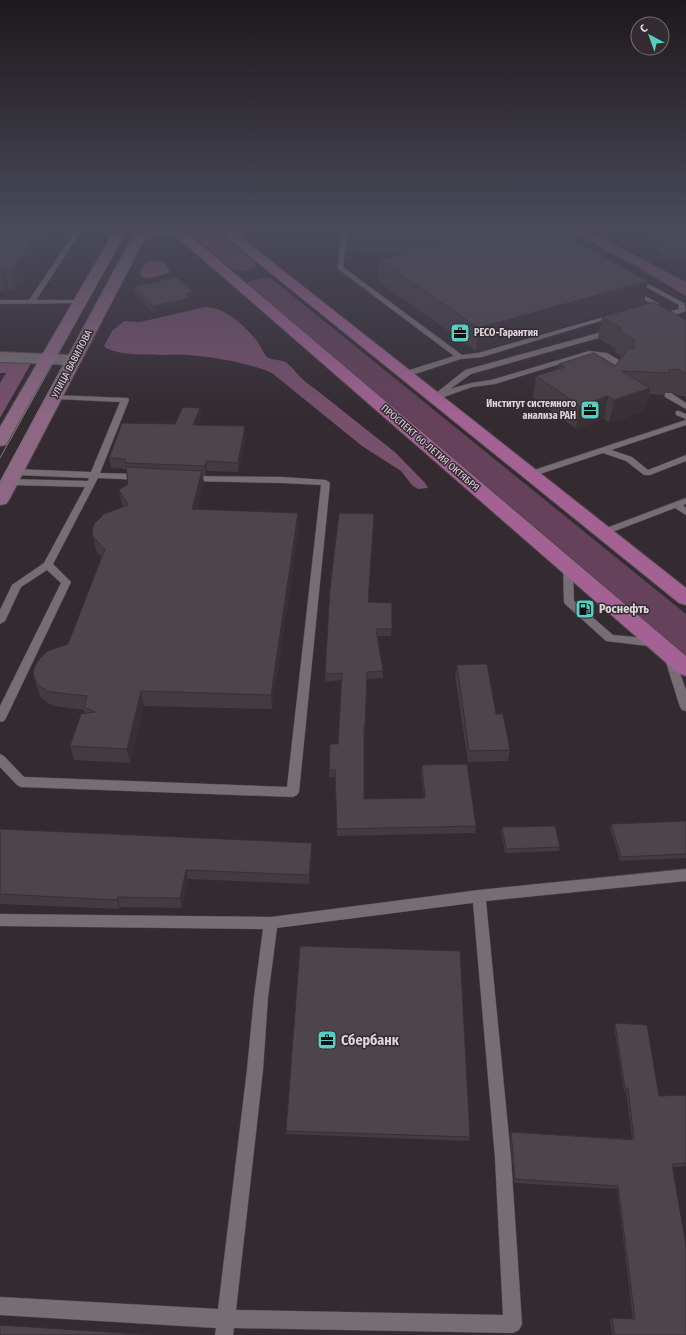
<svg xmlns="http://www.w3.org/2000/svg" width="686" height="1335" font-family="'Fira Sans Condensed',sans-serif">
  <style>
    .green { fill: #65415b }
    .forest { fill: #77506c }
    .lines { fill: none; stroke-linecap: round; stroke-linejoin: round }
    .lane-casing { stroke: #4d474b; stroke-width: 1 }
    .street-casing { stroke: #4d474b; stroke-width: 2 }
    .secondary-casing { stroke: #4d474b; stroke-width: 2 }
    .primary-casing { stroke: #4d474b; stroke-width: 2 }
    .lane { fill: #776d74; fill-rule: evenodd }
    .street { fill: #776d74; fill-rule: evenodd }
    .secondary { fill: #8d6784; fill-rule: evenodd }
    .primary { fill: #a36293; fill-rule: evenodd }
    .tram { stroke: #827b80; stroke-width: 1 }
    .wall { fill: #433b40 }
    .shaded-wall { fill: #373034 }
    .building { fill: #4e454b; stroke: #373034 }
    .labels { text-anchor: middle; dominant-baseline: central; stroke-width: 3; stroke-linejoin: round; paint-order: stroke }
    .far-poi-label { font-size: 10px; font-weight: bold; fill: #ddd7db; stroke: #342b31; text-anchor: start }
    .far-street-label { font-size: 10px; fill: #ddd7db; stroke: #342b31 }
    .poi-label { font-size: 12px; font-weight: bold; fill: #ddd7db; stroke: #342b31; text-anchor: start }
    .near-poi-label { font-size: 14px; font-weight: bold; fill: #ddd7db; stroke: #342b31; text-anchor: start }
  </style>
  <rect width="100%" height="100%" fill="#342b31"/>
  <g class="green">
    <path d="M183 228H212L256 263V267L243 271 234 270Z"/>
    <path d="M261 278 272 279 686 614V657L248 286V282Z"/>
  </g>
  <g class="forest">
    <path d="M585 229 686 282V296L639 268 573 232Z"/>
    <path d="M151 260 165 262 169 270V273L150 278 143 277 140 275 143 266Z"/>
    <path d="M205 307C225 307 245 326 257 341 261 346 263 353 267 357 273 361 282 359 287 363 298 373 300 379 314 388L396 453 425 483 428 488 418 489 412 485 401 471 362 446 272 373C249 363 214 357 188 355 171 354 115 358 104 346L112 331 124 321 140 322Z"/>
    <path d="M0 359 33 360 0 418V383L6 373H0Z"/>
  </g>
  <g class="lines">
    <defs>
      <g id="lane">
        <path d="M342 228H348L343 267 462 355 478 353 614 314 616 313 620 315 482 357 461 359 409 376H403V372L454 356 338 269Z"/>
        <path d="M75 232 80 233 36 300H80L83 302 82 303 0 304V300H29Z"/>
        <path d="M633 278H637L684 303 686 311 663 319H657V315L679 309V305L633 280Z"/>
        <path d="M630 289H634L659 304 644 309H640V307L650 303 630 291Z"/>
        <path d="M613 329 617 331 616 333 471 374 450 389 471 383 491 380 589 351 607 353 629 366V370H623L602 357 589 355 495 384 472 387 438 399H432L431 397 465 370Z"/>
        <path d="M665 393H671L686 403V409L665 397Z"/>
        <path d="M52 395 128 398 129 400 100 473 142 474 146 477 142 480 98 478 53 564 71 582 6 718 4 721 0 722V706L61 583 47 570 21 587 5 621 0 624V610L12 585 44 563 85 487 10 485 6 482 10 479 88 481 89 478 15 475 11 472 15 469 91 472 120 402 55 399H52Z"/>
        <path d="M676 411H679L686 414V419L676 415Z"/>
        <path d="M686 420V425L611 450 632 457 648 470 686 455V461L650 475H644L626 461 603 453 531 477 527 474 528 472Z"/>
        <path d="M190 476 283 477 326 480 330 483 299 792 297 795 293 797 21 787 17 785 0 767V754L4 756 24 777 287 787 321 485 283 483 187 481 186 479Z"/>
        <path d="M686 498V504L683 505 686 508V515L675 508 607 534H601L599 532 601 530Z"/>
        <path d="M568 563 573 566 574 601 613 635 656 639 660 640 661 643 660 646 656 647 606 641 565 604 564 602 563 566Z"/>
        <path d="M669 652 673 653 674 656 686 690V711L682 710 680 707 664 656 665 653Z"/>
        <path d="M686 869V881L486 901 511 1158 522 1324 519 1330 513 1333 234 1328 233 1335H215L216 1328 0 1315V1297L218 1309 247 1070 254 997 263 929 0 926V914L271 917 479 890ZM473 903 495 1158 503 1315 236 1310 263 1070 268 997 277 928Z"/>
      </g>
      <path id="street" d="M0 352 74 355 79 357 82 360 79 363 74 365 0 362Z"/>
      <g id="secondary">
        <path d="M116 228H128L8 441 6 445 0 446V427Z"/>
        <path d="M138 228H150L148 231C160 228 181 225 189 236L187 239C180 240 175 236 168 235 159 234 151 239 143 242L9 500 6 504 0 505V483Z"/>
      </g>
      <g id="primary">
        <path d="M167 228H181L686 656V676L678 673Z"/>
        <path d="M215 228H229L686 588V605L679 603Z"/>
      </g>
    </defs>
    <use href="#lane" class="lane-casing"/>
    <use href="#street" class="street-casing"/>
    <use href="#secondary" class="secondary-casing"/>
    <use href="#primary" class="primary-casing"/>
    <use href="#lane" class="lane"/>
    <use href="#street" class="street"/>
    <use href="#secondary" class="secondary"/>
    <use href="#primary" class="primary"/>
    <g class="tram">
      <path d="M0 458 128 228"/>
      <path d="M0 482 137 228"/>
    </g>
  </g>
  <g class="wall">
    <path d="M0 228 47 241 16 289H8L6 292 0 291Z"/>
    <path d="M353 228H550L644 303 476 351 379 282V260L412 253 353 251Z"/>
    <path d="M647 228H686V260H663Z"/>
    <path d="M134 287 194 299 190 300V304L154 313 135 294Z"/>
    <path d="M602 317 686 320V397L685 396H678L671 392H664V395L649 394 645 411 609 423 604 419 576 429 533 398 536 376 558 370 559 364 615 366 622 357 615 352 616 349 598 338Z"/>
    <path d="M200 408 201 418 198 425 246 436 238 472 207 471 206 476 203 475 204 484 197 509 299 527 272 709 144 706 130 763 74 760 70 746 85 713 84 710 54 706 46 702 40 696 33 674 68 644 102 557 96 551 92 530 123 507 122 504 119 490 128 484 126 469 111 468 109 458 175 424Z"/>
    <path d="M374 521 368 602 392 629 391 636H378L383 671V678L367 679 365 733H364V799L424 798 421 773 422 765 476 826 475 833 337 836 335 777H329V770L338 744 342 680 325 682V674Z"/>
    <path d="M457 665 496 714 510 750 508 761 468 762 455 676Z"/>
    <path d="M686 821V858L620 861 610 828 611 824Z"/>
    <path d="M502 827 560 847 559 851 505 853 501 831Z"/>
    <path d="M0 829 312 852 309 884 188 879 182 908 120 907V909L0 904Z"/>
    <path d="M615 1023 659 1096 686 1095V1166L673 1167 686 1335H612L610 1320 612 1318 633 1319 617 1189 514 1183 510 1136 511 1132 632 1139 626 1091H624L614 1027Z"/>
    <path d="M286 1131 470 1137 469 1141 286 1134Z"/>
  </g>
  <g class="shaded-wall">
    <path d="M40 228H44L47 241 16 289 12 271Z"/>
    <path d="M4 271 8 289 6 292 2 274Z"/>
    <path d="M648 281 644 303 476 351 478 328Z"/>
    <path d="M193 292 194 299 190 300V304L154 313 153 306 186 294Z"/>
    <path d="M650 388 645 411 609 423 614 400Z"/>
    <path d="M608 396 604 419 576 429 580 406Z"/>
    <path d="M200 408 201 418 194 434 193 425Z"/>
    <path d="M245 426 246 436 238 472V463Z"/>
    <path d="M206 461 207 471 206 476 205 466Z"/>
    <path d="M202 471 204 484 194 523 192 509Z"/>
    <path d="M298 513 299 527 272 709 271 695Z"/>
    <path d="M141 691 144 706 130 763 127 749Z"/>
    <path d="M312 843V852L309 884V875Z"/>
    <path d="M186 870 188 879 182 908 180 898Z"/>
    <path d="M118 897 120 907V909L117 900Z"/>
  </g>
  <g class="building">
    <path d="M0 228H40L12 271H4L2 274H0Z"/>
    <path d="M353 228H550L648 281 478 328 379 260 484 236 483 232 353 230Z"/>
    <path d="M655 228H686V248H665Z"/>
    <path d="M177 277 193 292 186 294 190 298 153 306 134 287Z"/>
    <path d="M653 302 686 320V373H684L677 369 669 370V373L622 371 650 388 614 400 608 396 580 406 536 376 565 367 559 364 594 353 615 366 628 349 635 348 633 342 635 340 619 330 622 328 602 317Z"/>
    <path d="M183 407 200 408 193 425 245 426 238 463 206 461 205 466 126 463 125 459 109 458 122 423 175 424Z"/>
    <path d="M126 467 202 471 192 509 298 513 271 695 141 691 127 749 70 746 81 714 95 712 84 707 87 696 50 692 41 687 36 682 33 674 35 666 40 658 48 651 68 644 105 549 93 537 92 530 94 524 104 514 128 505 119 490 128 484Z"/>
    <path d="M339 513 374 514 368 602 392 603V629H376L383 671 367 672 365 726H364V799L425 798 422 765 467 764 476 826 337 829 335 770H329L330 744H338L342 673 325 674 330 589Z"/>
    <path d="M487 664 496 714H503L510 750 469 751 457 665Z"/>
    <path d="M686 821V854L621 857 611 824Z"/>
    <path d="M555 826 560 847 506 849 502 827Z"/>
    <path d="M0 829 312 843 309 875 186 870 180 898 118 897 117 900 0 894Z"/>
    <path d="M300 946 460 951 470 1137 286 1131Z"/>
    <path d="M615 1023 647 1025 659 1096 686 1095V1163L672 1164 686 1246V1335H614L612 1318 635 1319 618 1186 515 1179 511 1132 634 1140 628 1088H625Z"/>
    <path d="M0 1325 153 1335H0Z"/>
  </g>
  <linearGradient id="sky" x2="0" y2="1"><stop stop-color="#1d181b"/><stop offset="0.55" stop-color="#4a4a5a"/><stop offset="1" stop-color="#4a4a5a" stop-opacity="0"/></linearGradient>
  <rect width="686" height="415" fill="url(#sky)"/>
  <defs>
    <symbol id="office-square" viewBox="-11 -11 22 22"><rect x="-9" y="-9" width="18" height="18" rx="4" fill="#56cec4" stroke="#342b31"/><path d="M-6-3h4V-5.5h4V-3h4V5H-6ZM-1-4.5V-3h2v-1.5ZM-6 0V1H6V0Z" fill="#111"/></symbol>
    <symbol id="fuel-square" viewBox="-11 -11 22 22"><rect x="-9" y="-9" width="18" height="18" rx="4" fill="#56cec4" stroke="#342b31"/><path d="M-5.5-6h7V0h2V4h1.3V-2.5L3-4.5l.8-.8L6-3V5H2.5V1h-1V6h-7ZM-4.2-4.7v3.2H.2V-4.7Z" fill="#111"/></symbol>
  </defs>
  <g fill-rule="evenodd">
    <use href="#office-square" x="449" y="322" width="22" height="22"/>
    <use href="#office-square" x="579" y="399" width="22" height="22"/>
    <use href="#fuel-square" x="574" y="598" width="22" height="22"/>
    <use href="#office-square" x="316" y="1029" width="22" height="22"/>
  </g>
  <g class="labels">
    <g class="far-poi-label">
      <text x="474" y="333">РЕСО-Гарантия</text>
      <text x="576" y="404" text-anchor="end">Институт системного<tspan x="576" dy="12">анализа РАН</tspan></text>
    </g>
    <g class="far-street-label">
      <text transform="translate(72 364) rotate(-62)">УЛИЦА ВАВИЛОВА</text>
      <text transform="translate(430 448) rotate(41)">ПРОСПЕКТ 60-ЛЕТИЯ ОКТЯБРЯ</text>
    </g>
    <g class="poi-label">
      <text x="599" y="609">Роснефть</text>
    </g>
    <g class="near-poi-label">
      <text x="341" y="1040">Сбербанк</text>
    </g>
  </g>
  <g transform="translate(650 36) rotate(319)"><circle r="19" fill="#342b31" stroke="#787075"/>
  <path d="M0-3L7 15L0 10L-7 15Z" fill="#56cec4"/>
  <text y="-6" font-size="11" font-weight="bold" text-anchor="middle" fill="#ddd7db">С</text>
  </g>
</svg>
